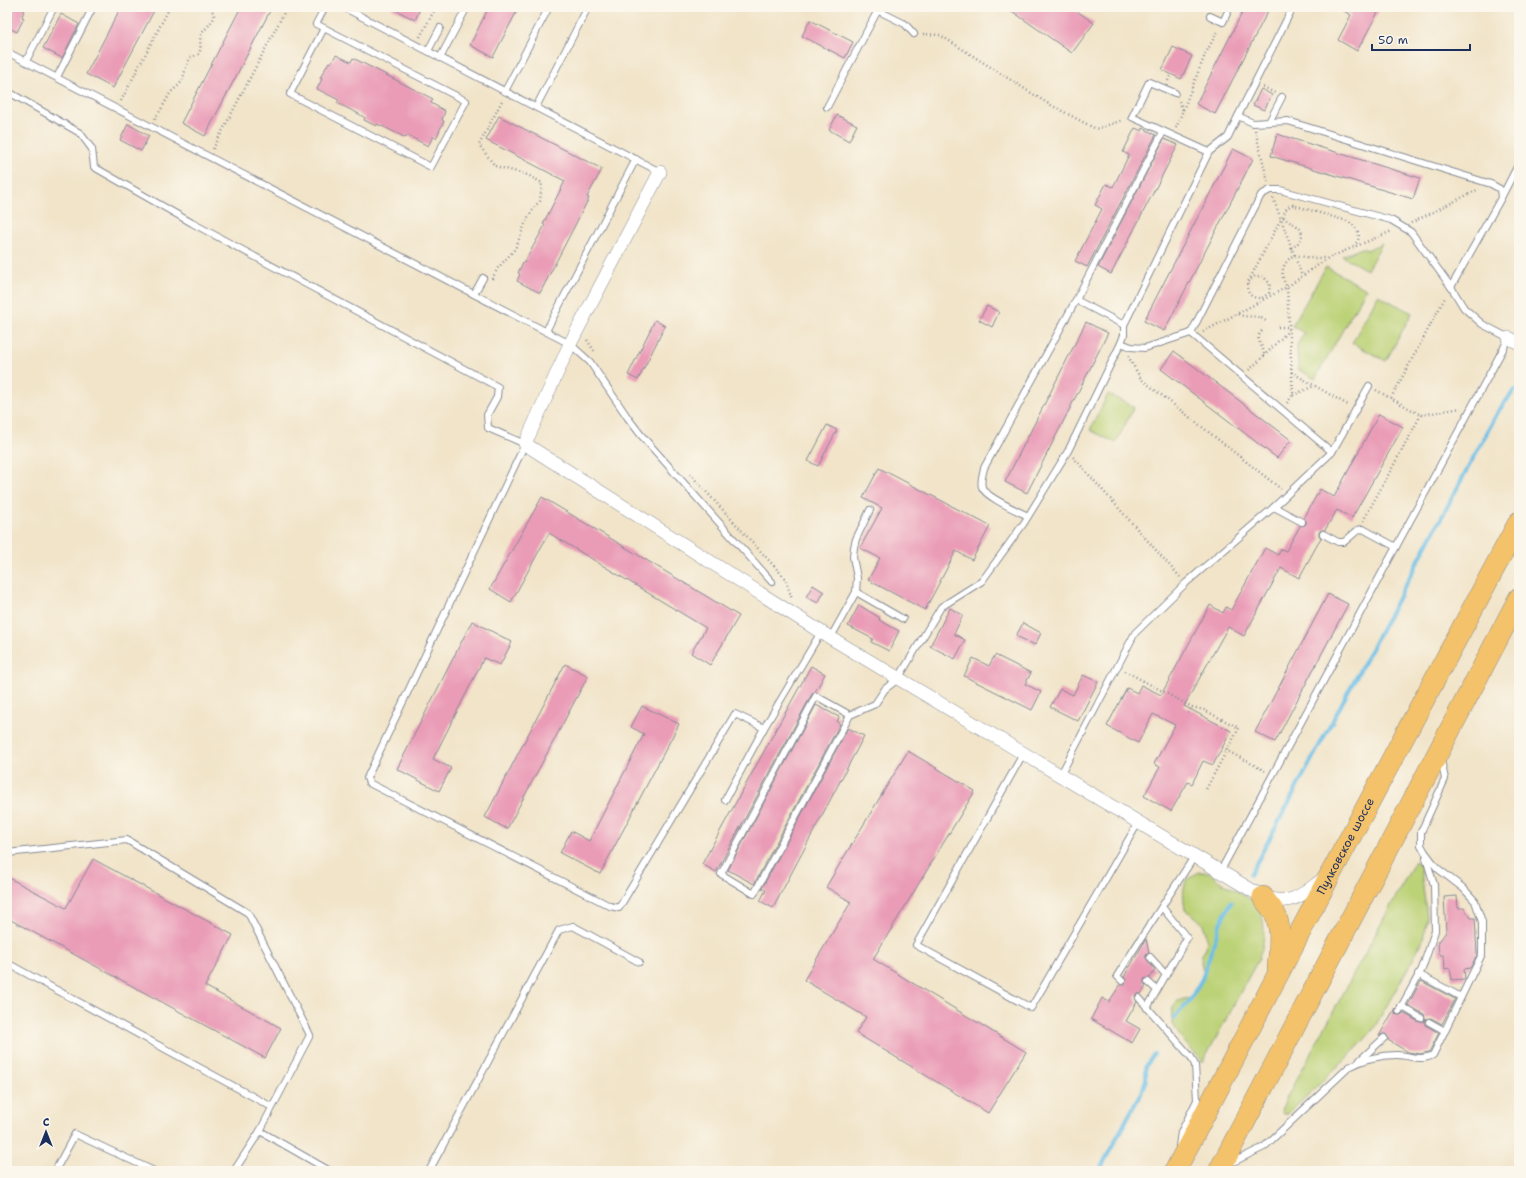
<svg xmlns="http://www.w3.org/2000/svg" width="1526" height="1178" font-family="'Shantell Sans',sans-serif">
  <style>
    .green { fill: #bcd277; stroke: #6c806a }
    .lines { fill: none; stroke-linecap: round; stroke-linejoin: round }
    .stream { stroke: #6abfe7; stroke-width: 4 }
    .building { fill: #ea9cb7 }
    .service-casing { stroke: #868a94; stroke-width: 8 }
    .minor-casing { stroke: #868a94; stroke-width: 14 }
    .trunk-casing { stroke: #868a94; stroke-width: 22 }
    .path { stroke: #868a94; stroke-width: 2.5; stroke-dasharray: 1 3; stroke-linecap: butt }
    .service { stroke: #fff; stroke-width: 6 }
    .minor { stroke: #fff; stroke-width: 13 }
    .trunk { stroke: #f4c26a; stroke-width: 21 }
    .labels { text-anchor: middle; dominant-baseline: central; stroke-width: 3; stroke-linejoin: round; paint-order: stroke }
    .street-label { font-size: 12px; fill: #1b2f5e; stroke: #fbf7ec }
  </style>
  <rect width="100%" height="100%" fill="#fbf7ec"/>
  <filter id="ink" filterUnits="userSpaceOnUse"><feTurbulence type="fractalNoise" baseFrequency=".025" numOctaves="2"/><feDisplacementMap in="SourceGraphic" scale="8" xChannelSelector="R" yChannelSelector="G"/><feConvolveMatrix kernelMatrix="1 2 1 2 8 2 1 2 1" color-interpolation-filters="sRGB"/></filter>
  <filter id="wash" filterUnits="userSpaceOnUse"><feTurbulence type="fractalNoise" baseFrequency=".012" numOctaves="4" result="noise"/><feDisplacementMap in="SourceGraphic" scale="16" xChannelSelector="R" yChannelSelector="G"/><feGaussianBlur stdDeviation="0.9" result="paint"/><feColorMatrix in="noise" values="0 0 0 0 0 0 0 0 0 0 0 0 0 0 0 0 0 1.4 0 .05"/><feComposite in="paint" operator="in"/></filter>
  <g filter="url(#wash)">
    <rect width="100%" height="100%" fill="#f1e4c9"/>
    <g class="green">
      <path d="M1382 243 1367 270 1342 256 1362 248 1367 250Z"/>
      <path d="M1326 267 1366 289 1315 379 1298 369 1297 345 1304 333 1292 326Z"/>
      <path d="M1378 295 1412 313 1386 361 1352 343Z"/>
      <path d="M1108 394 1134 407 1116 443 1090 430Z"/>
      <path d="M1415 861 1420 864 1427 917 1423 938 1412 961 1373 1030 1357 1048 1288 1114H1283L1281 1110 1286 1099Z"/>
      <path d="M1199 872H1209L1218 880 1256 903C1267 919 1265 942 1259 958L1203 1062C1192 1050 1165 1026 1173 1008 1174 1006 1176 1002 1178 1001 1182 999 1187 999 1190 997 1197 993 1201 981 1204 973 1202 968 1200 962 1202 955 1203 952 1206 950 1206 947 1209 928 1201 919 1185 910 1184 901 1181 887 1188 879 1191 876 1196 874 1199 872Z"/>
    </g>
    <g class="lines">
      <g class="stream">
        <path d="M1250 875 1499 410 1514 391 1519 389"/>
        <path d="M1174 1018 1188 1003 1202 979 1220 924 1231 902"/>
        <path d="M1099 1171 1142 1091 1146 1079V1066L1154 1054"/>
      </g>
    </g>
    <g id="blocks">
      <g class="building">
        <path d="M7 7H25L22 17 24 18 17 32 7 27Z"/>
        <path d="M121 7H156L113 88 86 74Z"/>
        <path d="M241 7H272L205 136 181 123Z"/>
        <path d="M390 7H421L415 20Z"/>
        <path d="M489 7H519L493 57 470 45Z"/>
        <path d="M1006 7H1071L1094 23 1072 53Z"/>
        <path d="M1245 7H1270L1215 114 1196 104Z"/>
        <path d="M1336 7H1381L1357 51 1338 40 1351 15Z"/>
        <path d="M61 14 79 24 62 58 43 48Z"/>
        <path d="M810 20 853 42 845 58 802 36Z"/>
        <path d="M1173 47 1192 56 1181 79 1162 70Z"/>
        <path d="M336 55 351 62 353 58 433 99 431 103 445 111 442 120 444 121 436 138 433 137 428 146 407 135 406 138 384 127 377 124 376 126 364 120 365 118 359 114 337 103 339 100 317 89 322 79 320 78 329 62 331 63Z"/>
        <path d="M1261 89 1272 95 1264 110 1253 105Z"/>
        <path d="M837 115 857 125 849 141 829 130Z"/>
        <path d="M499 116 602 169 587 197 589 198 540 293 517 281 520 274 518 273 523 262 524 263 545 225 543 224 565 181 486 140Z"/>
        <path d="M128 124 149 136 141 151 120 140Z"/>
        <path d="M1135 128 1142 131 1143 128 1156 135 1087 267 1075 261 1102 209 1095 205 1106 184 1113 187 1129 155 1123 152Z"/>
        <path d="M1277 134 1420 178 1413 199 1271 156Z"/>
        <path d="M1164 139 1178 145 1111 274 1098 267Z"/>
        <path d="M1233 149 1253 159 1164 331 1144 321Z"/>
        <path d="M987 306 999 312 992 327 979 320Z"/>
        <path d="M655 320 665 326 638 380 628 375Z"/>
        <path d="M1086 322 1108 333 1027 493 1005 482Z"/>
        <path d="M1174 351 1291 440 1277 458 1161 369Z"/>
        <path d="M1379 414 1403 427 1352 518 1337 510 1325 530H1322L1319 532V535L1321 538 1299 578 1281 568 1244 636 1228 627 1184 706 1231 731 1213 765 1203 761 1192 784 1188 782 1171 811 1144 796 1160 767 1154 764 1175 725 1153 714 1138 743 1107 726 1127 688 1137 693 1141 685 1161 695 1210 605 1223 613 1226 607 1231 610 1265 548 1278 555 1281 549 1286 551 1300 526 1306 524V521L1304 518 1320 489 1334 497Z"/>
        <path d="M827 425 837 430 818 466 808 461Z"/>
        <path d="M879 468 990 526 972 560 956 551 925 610 868 580 880 558 860 548 882 508 863 498Z"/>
        <path d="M542 497 739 616 710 665 691 653 706 628 549 533 511 602 490 589Z"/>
        <path d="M813 585 824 592 818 603 806 597Z"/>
        <path d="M1328 594 1348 604 1275 742 1255 732Z"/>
        <path d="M859 605 880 618 879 620 899 631 889 651 871 642 873 639 848 626Z"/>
        <path d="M950 608 963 615 954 634 965 640 955 659 930 646Z"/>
        <path d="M472 621 512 642 500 665 484 658 433 759 451 768 439 791 397 769Z"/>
        <path d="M1023 623 1041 633 1035 645 1016 636Z"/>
        <path d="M995 655 1031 673 1025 684 1041 692 1032 710 964 676 973 658 989 666Z"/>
        <path d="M565 664 588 676 507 829 485 817Z"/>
        <path d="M811 666 825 674 815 692 812 694 716 872 702 864Z"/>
        <path d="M1083 675 1098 682 1078 721 1050 707 1060 689 1073 695Z"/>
        <path d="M816 705 839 717 837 722 840 724 754 884 728 870Z"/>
        <path d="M642 706 679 724 600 874 560 853 571 831 589 841 644 734 631 727Z"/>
        <path d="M848 728 864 736 773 908 760 901 766 890 762 888Z"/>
        <path d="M908 751 975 791 873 959 1026 1052 988 1113 856 1033 866 1017 804 980 851 902 826 887Z"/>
        <path d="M93 859 233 935 205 986 281 1028 265 1058 7 918V877L66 908Z"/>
        <path d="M1457 896 1458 908H1464L1471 918H1475L1477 955 1470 968 1464 969 1465 979 1452 980 1450 968 1445 969 1444 956 1439 954 1438 943 1446 932 1444 897Z"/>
        <path d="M1146 939 1149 953 1146 955V958L1155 970 1150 978H1147L1144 979V983L1146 986 1141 994H1138L1135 996 1137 1002 1126 1021 1140 1029 1132 1043 1091 1019 1102 998 1109 1002 1120 985H1123L1125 984 1126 980 1124 977Z"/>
        <path d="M1421 981 1455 999 1442 1024 1431 1018 1425 1019V1025L1439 1033 1429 1052 1420 1054 1408 1052 1388 1040V1037L1386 1034H1383L1379 1036 1395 1008V1013L1397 1015H1401L1403 1013 1419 1022 1425 1021V1018L1424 1014 1408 1005Z"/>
      </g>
    </g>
  </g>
  <g filter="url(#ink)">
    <use href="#blocks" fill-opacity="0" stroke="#868a94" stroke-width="1"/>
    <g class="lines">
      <defs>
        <g id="service">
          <path d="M343 7 660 172"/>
          <path d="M871 7 905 24 914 34"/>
          <path d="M1210 16 1223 22 1230 7"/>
          <path d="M324 28 290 94 431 167 466 101 324 28 316 24 325 7"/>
          <path d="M428 51 440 28"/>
          <path d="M7 52 570 344 590 362 628 418 641 435 772 582"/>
          <path d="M440 58 467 7"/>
          <path d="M26 61 54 7"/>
          <path d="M57 77 93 7"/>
          <path d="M7 91 80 133 92 149 94 167 192 223 498 387 497 397 487 415 488 428 525 444 367 778 369 783 610 906 619 908 735 714 764 728"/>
          <path d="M505 91 549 7"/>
          <path d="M1175 93 1149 82 1132 117 1209 152"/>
          <path d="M536 107 588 7"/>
          <path d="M827 107 878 10"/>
          <path d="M1238 116 1293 7"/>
          <path d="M1269 122 1282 97"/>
          <path d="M1501 198 1519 163"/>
          <path d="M474 294 483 278"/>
          <path d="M1124 325 1076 300 1163 132"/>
          <path d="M546 331 636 159"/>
          <path d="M1121 343 1131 347 1145 348 1191 333"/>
          <path d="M1274 507 1302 522"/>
          <path d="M1028 516C1018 511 985 497 982 487 980 481 983 474 984 468L1076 300"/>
          <path d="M1323 534 1338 542H1344L1358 530 1363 529 1396 547"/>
          <path d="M856 592 903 619"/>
          <path d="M831 637 856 592 857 578 853 557 854 547 856 539 870 510"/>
          <path d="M850 715 816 696 721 874 754 894 850 715 875 704 885 689 898 679 941 607 982 581 1024 523 1068 451 1121 343 1124 335V325L1209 152 1228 137 1238 116 1253 123 1288 121 1491 184 1500 189 1501 198 1451 287"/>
          <path d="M1023 754 916 945 1031 1008 1138 823"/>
          <path d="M1060 776 1135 633 1186 583 1274 507 1332 452 1369 386"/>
          <path d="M725 800 764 728 821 632"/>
          <path d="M7 853 127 840 248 913 310 1035 260 1131"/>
          <path d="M1220 872 1509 338 1482 324 1464 308 1451 287 1411 232 1391 220 1280 190H1270L1261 195 1191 333 1332 452"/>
          <path d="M1150 957 1166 975"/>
          <path d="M7 963 272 1107"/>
          <path d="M1418 974 1461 997"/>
          <path d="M1122 981 1117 976 1138 943 1194 857"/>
          <path d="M1148 982 1157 990"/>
          <path d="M1139 998 1191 1057 1195 1065 1197 1100 1181 1132 1179 1146"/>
          <path d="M1401 1006 1421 1018"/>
          <path d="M1147 1008 1187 938 1162 907"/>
          <path d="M1399 1011 1422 969 1435 931 1434 885 1426 858"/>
          <path d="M1429 1022 1445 1031"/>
          <path d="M1360 1060 1384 1038"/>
          <path d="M1229 1164 1264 1147 1349 1067C1364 1059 1380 1055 1397 1055 1410 1055 1420 1062 1433 1055L1482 954V922L1475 901 1463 888 1437 868 1425 852 1421 845V832L1445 779 1441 760"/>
          <path d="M55 1171 75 1134 154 1171"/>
          <path d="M234 1171 260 1131 330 1171"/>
          <path d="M429 1171 559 930 573 926 639 962"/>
        </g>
        <g id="minor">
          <path d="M660 172 570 344 525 444 821 632 1263 897C1294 907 1302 894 1326 877"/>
          <path d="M1509 338 1519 343"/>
        </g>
        <g id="trunk">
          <path d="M1263 897C1266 902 1271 907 1274 912 1283 929 1279 950 1278 968"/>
          <path id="s1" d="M1175 1171 1330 875 1519 522"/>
          <path d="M1219 1171 1519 598"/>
        </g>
      </defs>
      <use href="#service" class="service-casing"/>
      <use href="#minor" class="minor-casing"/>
      <use href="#trunk" class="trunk-casing"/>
      <g class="path">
        <path d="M923 34 940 35 1047 103 1096 129 1123 120"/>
        <path d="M420 37 436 7"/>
        <path d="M1168 81 1171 74"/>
        <path d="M1263 87 1275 93"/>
        <path d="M121 101 170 7"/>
        <path d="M1183 110 1205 55 1218 30"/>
        <path d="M155 119C160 111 165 103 169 95 173 89 178 87 182 81 185 73 186 64 191 57L199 54C202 47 199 41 201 35 205 26 224 17 207 7"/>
        <path d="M1176 128 1183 110 1179 101"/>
        <path d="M1255 130 1268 182"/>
        <path d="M213 149 287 7"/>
        <path d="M1273 198 1302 276"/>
        <path d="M1411 223 1479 189"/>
        <path d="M1291 248C1300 244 1307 233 1297 226 1292 222 1288 223 1284 217 1284 211 1286 207 1293 205L1347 221C1357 227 1364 235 1354 246"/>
        <path d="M492 279 498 268 515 249 527 219 536 205 540 201 542 183 528 175 495 166 479 145 503 99"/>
        <path d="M1248 282 1255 276 1264 277 1270 284 1269 293 1262 298C1251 299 1245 292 1248 282L1281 219 1284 217"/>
        <path d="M1238 314C1251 320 1255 312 1267 322"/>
        <path d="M1278 327H1289"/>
        <path d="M1262 331C1253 340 1265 346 1264 356"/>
        <path d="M1203 332 1287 287 1328 258 1392 231"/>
        <path d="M587 340 595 352"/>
        <path d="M1128 356 1141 379 1281 489"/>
        <path d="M1249 370 1259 361 1289 330"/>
        <path d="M1291 372 1348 405"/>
        <path d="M1376 390 1421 415 1461 408"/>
        <path d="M1293 395 1314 386"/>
        <path d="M1391 398 1446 296"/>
        <path d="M1287 403 1293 395 1287 287C1279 274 1282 263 1294 255L1310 258H1326"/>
        <path d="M1073 457 1180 577"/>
        <path d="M690 474 785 578 792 599"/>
        <path d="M1363 521 1421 415"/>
        <path d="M1125 671 1192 707 1204 710 1239 728 1205 791"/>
        <path d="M1188 713 1192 707"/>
        <path d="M1222 748 1265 771"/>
      </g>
      <use href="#service" class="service"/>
      <use href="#minor" class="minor"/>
      <use href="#trunk" class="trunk"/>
    </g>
  </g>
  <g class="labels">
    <g class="street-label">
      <text stroke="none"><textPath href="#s1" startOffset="367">Пулковское шоссе</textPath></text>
    </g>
  </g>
  <rect width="1526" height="1178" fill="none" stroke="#fbf7ec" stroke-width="24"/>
  <g transform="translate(46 1132)" stroke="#fbf7ec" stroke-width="3" paint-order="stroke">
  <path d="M0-3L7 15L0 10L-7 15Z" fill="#1b2f5e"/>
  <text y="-6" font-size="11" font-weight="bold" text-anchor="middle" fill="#1b2f5e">С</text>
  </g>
  <path d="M1372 44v6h98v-6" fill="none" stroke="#1b2f5e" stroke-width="2"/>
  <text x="1378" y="44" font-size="12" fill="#1b2f5e" stroke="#fbf7ec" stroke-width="3" paint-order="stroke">50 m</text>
</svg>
